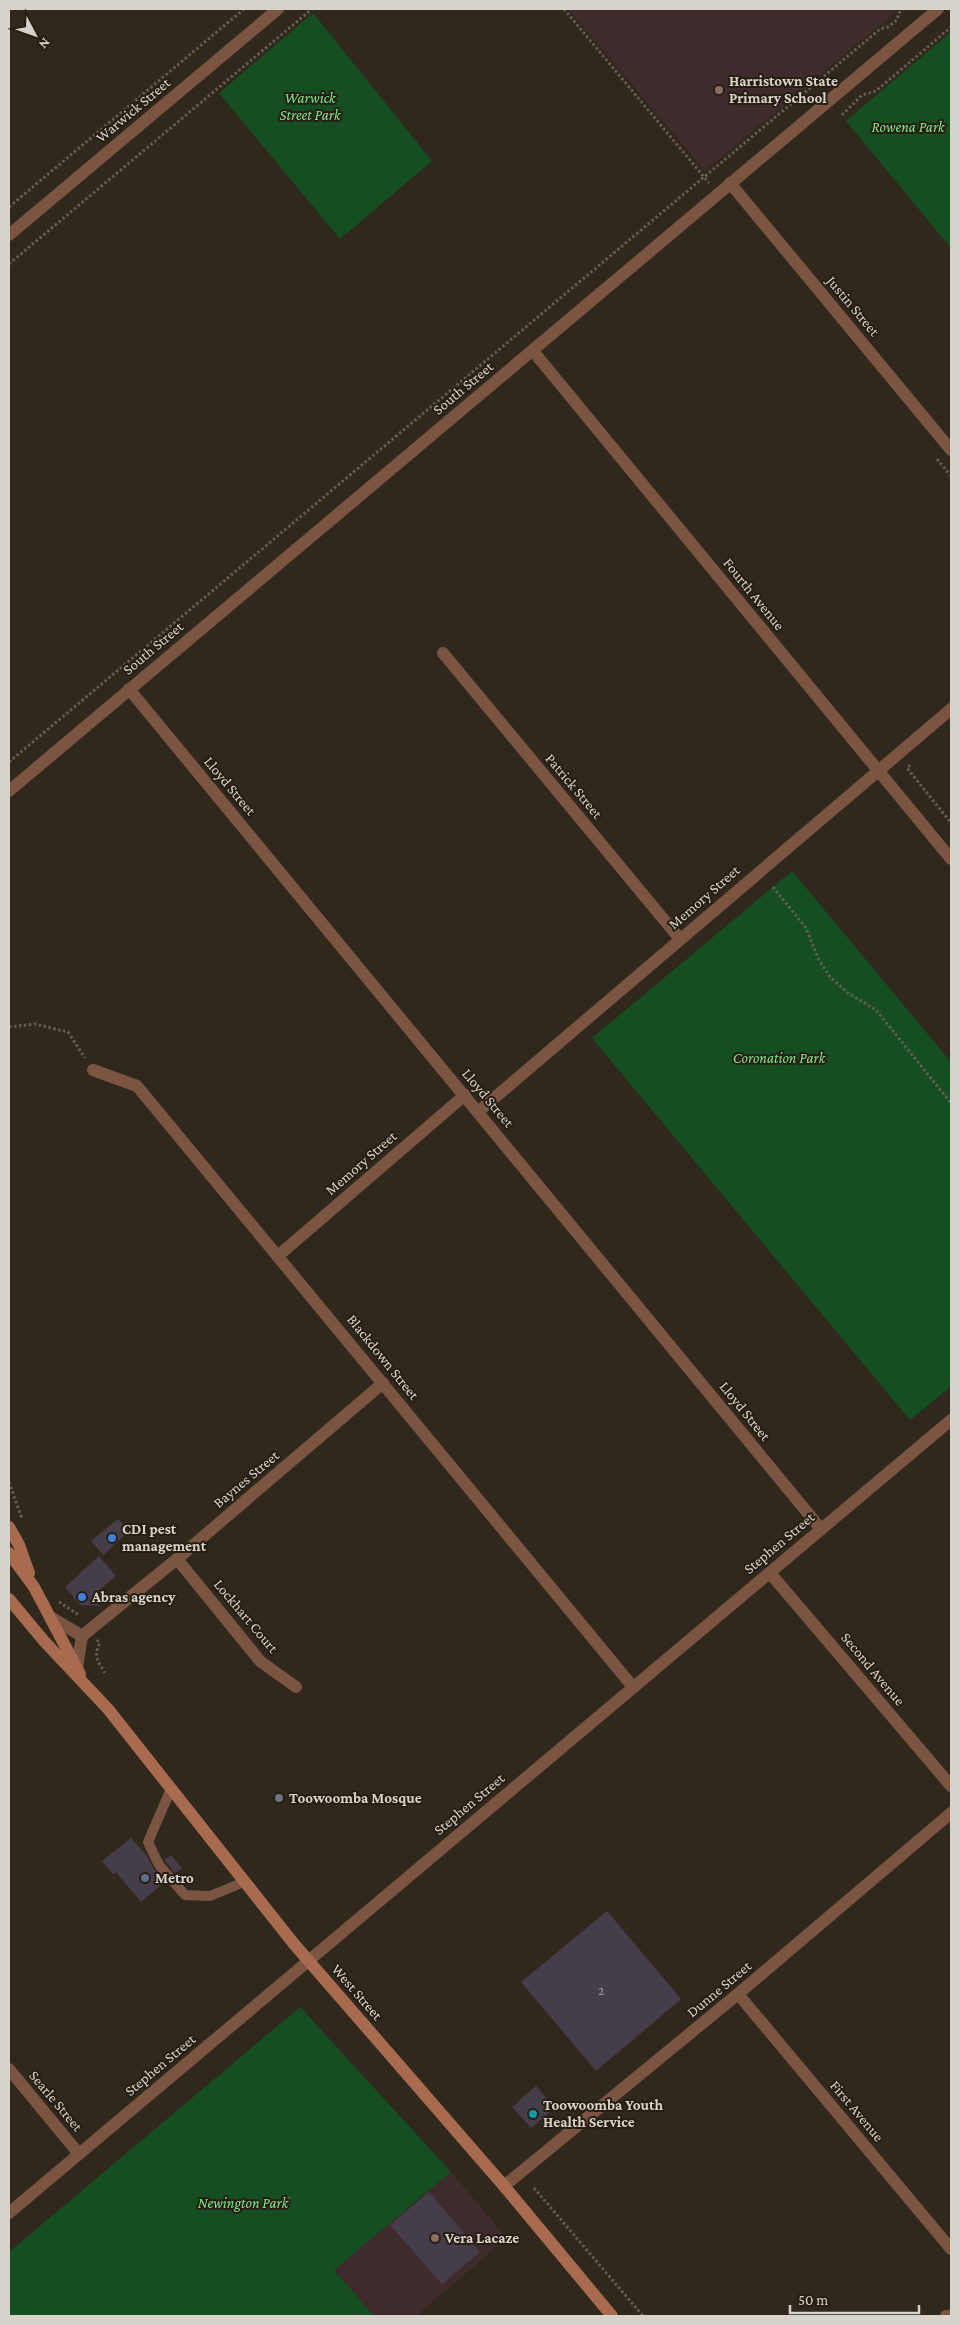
<svg xmlns="http://www.w3.org/2000/svg" width="960" height="2325" font-family="'Crimson Pro',serif">
  <style>
    .education { fill: #3f2b2c }
    .green { fill: #154f21 }
    .building { fill: #463d4a }
    .lines { fill: none; stroke-linecap: round; stroke-linejoin: round }
    .path { stroke: #645d52; stroke-width: 3; stroke-dasharray: 2.5 2.5; stroke-linecap: butt }
    .service { stroke: #7b5542; stroke-width: 10 }
    .minor { stroke: #7b5542; stroke-width: 12 }
    .tertiary { stroke: #7b5542; stroke-width: 12 }
    .secondary { stroke: #a86b4f; stroke-width: 12 }
    .education-dot { fill: #8d6e63; stroke: #271e13; stroke-width: 2 }
    .shop-dot { fill: #3f7fe0; stroke: #271e13; stroke-width: 2 }
    .worship-dot { fill: #6b7280; stroke: #271e13; stroke-width: 2 }
    .service-dot { fill: #5c6f8a; stroke: #271e13; stroke-width: 2 }
    .culture-dot { fill: #0f9aa8; stroke: #271e13; stroke-width: 2 }
    .labels { text-anchor: middle; dominant-baseline: central; stroke-width: 4; stroke-linejoin: round; paint-order: stroke }
    .number-label { font-size: 12px; fill: #b3adaa }
    .poi-label { font-size: 15px; font-weight: bold; fill: #d7d2ca; stroke: #271e13; text-anchor: start }
    .park-label { font-size: 15px; font-style: italic; fill: #7de78c; stroke: #271e13 }
    .street-label { font-size: 15px; fill: #d7d2ca; stroke: #271e13 }
  </style>
  <rect width="100%" height="100%" fill="#30281c"/>
  <g class="education">
    <path d="M568 9H899L705 171Z"/>
    <path d="M451 2172 507 2238 416 2316H374L334 2270Z"/>
  </g>
  <g class="green">
    <path d="M313 13 432 161 340 239 219 93Z"/>
    <path d="M951 32V248L846 121Z"/>
    <path d="M792 871 951 1062V1386L910 1420 592 1038Z"/>
    <path d="M300 2007 451 2172 334 2270 374 2316H9V2252Z"/>
  </g>
  <g class="building">
    <path d="M118 1519 129 1531 103 1555 91 1541Z"/>
    <path d="M99 1556 116 1576 92 1596 100 1606 80 1605 65 1587Z"/>
    <path d="M131 1838 147 1856 154 1869 165 1882 141 1902 116 1872 114 1875 102 1861Z"/>
    <path d="M171 1855 182 1868 175 1873 164 1860Z"/>
    <path d="M607 1911 681 1999 596 2071 521 1982Z"/>
    <path d="M536 2086 555 2108 531 2128 512 2107Z"/>
    <path d="M429 2192 480 2252 442 2284 390 2225Z"/>
  </g>
  <g class="lines">
    <g class="path">
      <path d="M564 9 709 183"/>
      <path d="M842 115 862 95 876 91 951 27"/>
      <path d="M9 207 244 9"/>
      <path d="M9 264 312 9"/>
      <path d="M937 459 951 476"/>
      <path d="M9 762 880 29 888 27 897 20 899 13 903 9"/>
      <path d="M910 765 907 768 951 823"/>
      <path d="M773 887 806 928 819 960 830 977 848 993 876 1010 951 1103"/>
      <path d="M9 1027 35 1024 68 1032 85 1058"/>
      <path d="M9 1482 22 1519"/>
      <path d="M59 1602 79 1615"/>
      <path d="M97 1640 100 1643C93 1656 98 1662 105 1673"/>
      <path d="M534 2188 643 2316"/>
      <path d="M279 2201 290 2198"/>
    </g>
    <path class="service" d="M171 1789 148 1842 159 1865 185 1895 210 1896 244 1882"/>
    <g class="minor">
      <path d="M730 183 951 450"/>
      <path d="M9 235 278 9"/>
      <path d="M533 351 951 859"/>
      <path d="M443 653 680 939"/>
      <path d="M129 689 821 1529"/>
      <path d="M93 1070 137 1086 633 1687"/>
      <path d="M479 1111 951 709"/>
      <path d="M279 1255 465 1095"/>
      <path d="M177 1559 260 1661 296 1687"/>
      <path d="M770 1573 951 1786"/>
      <path d="M52 1618 82 1636"/>
      <path d="M77 1667 82 1636 177 1559 383 1383"/>
      <path d="M738 1994 951 2249"/>
      <path d="M9 2069 79 2154"/>
      <path d="M504 2186 738 1994 951 1813"/>
      <path d="M946 2316H951"/>
    </g>
    <g class="tertiary">
      <path d="M9 791 938 9"/>
      <path d="M9 2213 951 1420"/>
    </g>
    <g class="secondary">
      <path d="M9 1527 19 1545 29 1573"/>
      <path d="M9 1553 34 1587 80 1674"/>
      <path d="M9 1599 44 1641 108 1709 294 1944 504 2186 612 2316"/>
    </g>
  </g>
  <g class="education-dot">
    <circle cx="719" cy="90" r="5"/>
    <circle cx="435" cy="2238" r="5"/>
  </g>
  <g class="shop-dot">
    <circle cx="112" cy="1538" r="5"/>
    <circle cx="82" cy="1597" r="5"/>
  </g>
  <circle class="worship-dot" cx="279" cy="1798" r="5"/>
  <circle class="service-dot" cx="145" cy="1878" r="5"/>
  <circle class="culture-dot" cx="533" cy="2114" r="5"/>
  <g class="labels">
    <g class="number-label">
      <text x="601" y="1991">2</text>
    </g>
    <g class="poi-label">
      <text x="729" y="81">Harristown State<tspan x="729" dy="17">Primary School</tspan></text>
      <text x="122" y="1529">CDI pest<tspan x="122" dy="17">management</tspan></text>
      <text x="92" y="1597">Abras agency</text>
      <text x="289" y="1798">Toowoomba Mosque</text>
      <text x="155" y="1878">Metro</text>
      <text x="543" y="2105">Toowoomba Youth<tspan x="543" dy="17">Health Service</tspan></text>
      <text x="445" y="2238">Vera Lacaze</text>
    </g>
    <g class="park-label">
      <text x="310" y="98">Warwick<tspan x="310" dy="17">Street Park</tspan></text>
      <text x="908" y="127">Rowena Park</text>
      <text x="779" y="1058">Coronation Park</text>
      <text x="243" y="2203">Newington Park</text>
    </g>
    <g class="street-label">
      <text transform="translate(133 110) rotate(-40)">Warwick Street</text>
      <text transform="translate(853 306) rotate(50)">Justin Street</text>
      <text transform="translate(463 388) rotate(-40)">South Street</text>
      <text transform="translate(754 594) rotate(51)">Fourth Avenue</text>
      <text transform="translate(153 648) rotate(-40)">South Street</text>
      <text transform="translate(230 786) rotate(50)">Lloyd Street</text>
      <text transform="translate(574 786) rotate(50)">Patrick Street</text>
      <text transform="translate(704 897) rotate(-41)">Memory Street</text>
      <text transform="translate(488 1098) rotate(50)">Lloyd Street</text>
      <text transform="translate(361 1163) rotate(-41)">Memory Street</text>
      <text transform="translate(383 1357) rotate(51)">Blackdown Street</text>
      <text transform="translate(745 1411) rotate(51)">Lloyd Street</text>
      <text transform="translate(246 1479) rotate(-40)">Baynes Street</text>
      <text transform="translate(779 1543) rotate(-40)">Stephen Street</text>
      <text transform="translate(246 1616) rotate(50)">Lockhart Court</text>
      <text transform="translate(873 1669) rotate(50)">Second Avenue</text>
      <text transform="translate(469 1804) rotate(-40)">Stephen Street</text>
      <text transform="translate(719 1989) rotate(-40)">Dunne Street</text>
      <text transform="translate(357 1992) rotate(49)">West Street</text>
      <text transform="translate(160 2065) rotate(-40)">Stephen Street</text>
      <text transform="translate(56 2101) rotate(50)">Searle Street</text>
      <text transform="translate(857 2111) rotate(50)">First Avenue</text>
    </g>
  </g>
  <rect width="960" height="2325" fill="none" stroke="#d7d2ca" stroke-width="20"/>
  <g transform="translate(35 35) rotate(131)" stroke="#271e13" stroke-width="4" paint-order="stroke">
  <path d="M0-4L9 19L0 12L-9 19Z" fill="#d7d2ca"/>
  <text y="-8" font-size="14" font-weight="bold" text-anchor="middle" fill="#d7d2ca">N</text>
  </g>
  <path d="M790 2305v8h129v-8" fill="none" stroke="#d7d2ca" stroke-width="2.5"/>
  <text x="798" y="2305" font-size="15" fill="#d7d2ca" stroke="#271e13" stroke-width="4" paint-order="stroke">50 m</text>
</svg>
